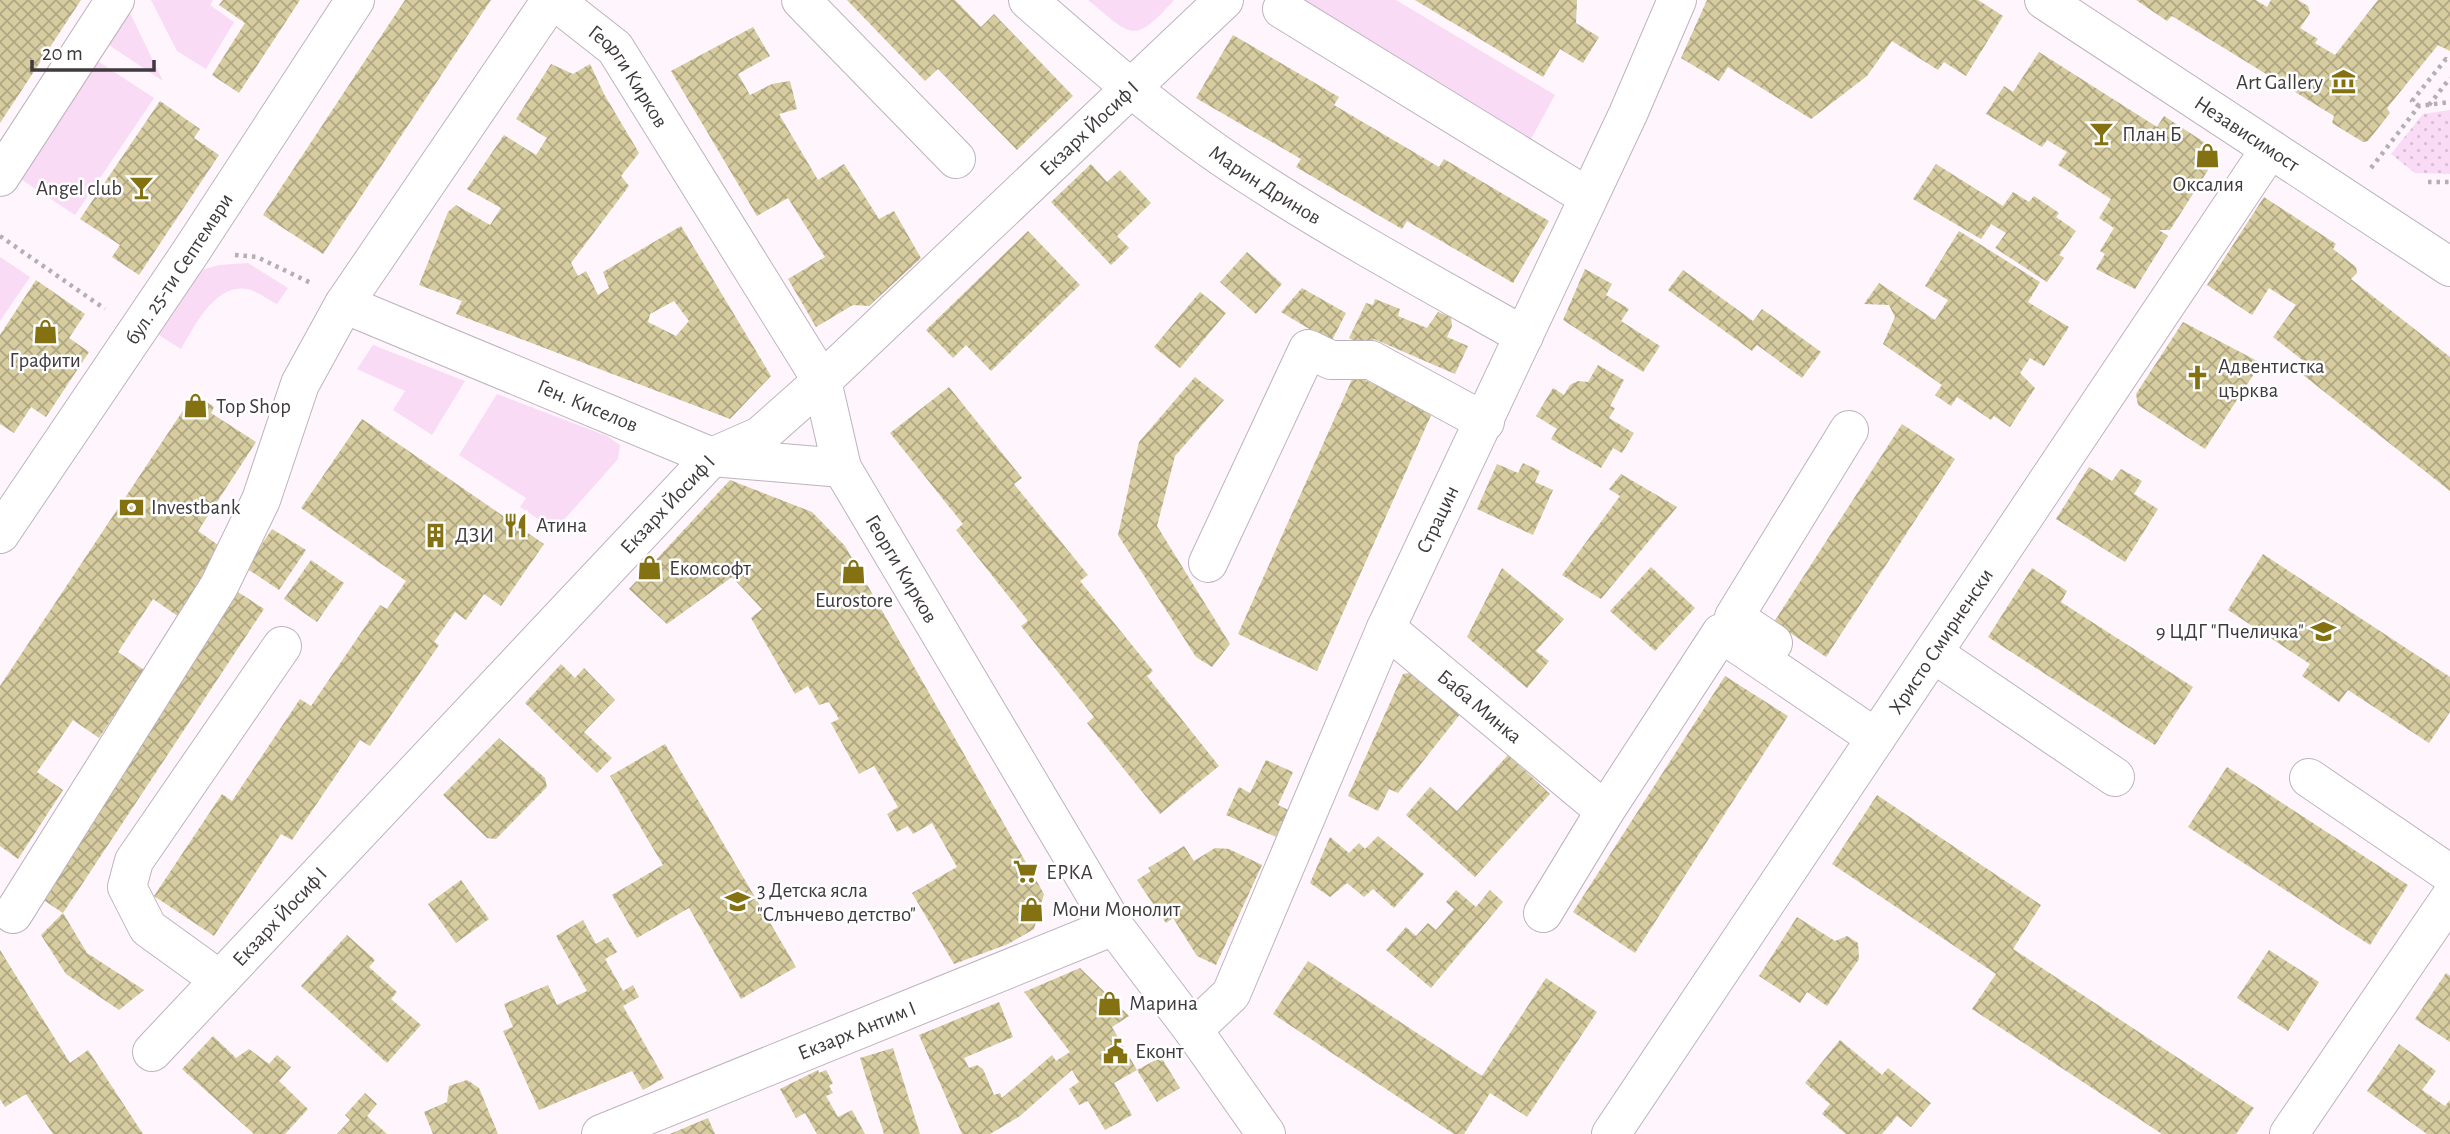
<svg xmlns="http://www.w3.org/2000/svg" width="2450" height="1134" font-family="'Alegreya Sans',sans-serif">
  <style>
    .grass { fill: #f9dbf5 }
    .garden { fill: url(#garden-dots) }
    .building { fill: url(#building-cross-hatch); fill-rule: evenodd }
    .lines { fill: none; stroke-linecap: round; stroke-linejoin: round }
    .minor-casing { stroke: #beb3bd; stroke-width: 40 }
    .path { stroke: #b5aeb5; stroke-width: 4.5; stroke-dasharray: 3.5 5; stroke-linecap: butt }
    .minor { stroke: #fff; stroke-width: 38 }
    .labels { text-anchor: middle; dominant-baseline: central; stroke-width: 5; stroke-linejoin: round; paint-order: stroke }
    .street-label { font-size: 21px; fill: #3e3a3e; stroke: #fff }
    .poi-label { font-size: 21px; fill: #3e3a3e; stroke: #fff; text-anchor: start }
  </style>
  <defs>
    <pattern id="garden-dots" width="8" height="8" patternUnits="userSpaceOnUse" patternTransform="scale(1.75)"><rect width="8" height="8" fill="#f9dbf5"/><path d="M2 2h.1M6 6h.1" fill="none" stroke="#d6bdd3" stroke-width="1.8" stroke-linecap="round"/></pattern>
    <pattern id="building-cross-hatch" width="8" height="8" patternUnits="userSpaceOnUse" patternTransform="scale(1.75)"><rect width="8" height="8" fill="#d6cc9f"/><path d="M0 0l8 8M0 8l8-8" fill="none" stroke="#afa783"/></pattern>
  </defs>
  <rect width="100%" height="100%" fill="#fef5fd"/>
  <g class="grass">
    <path d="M151 0H213L210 5 234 22 206 69 177 51Z"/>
    <path d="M1088 0H1174C1133 46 1132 36 1088 0Z"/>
    <path d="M1295 0H1396L1555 95 1531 139Z"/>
    <path d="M127 7 163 81 103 41Z"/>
    <path d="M96 60 154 98 75 215 19 178Z"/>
    <path d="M0 257 30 277 0 321Z"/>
    <path d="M248 263 288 288 277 304C268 300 257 291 247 289 215 283 194 327 181 349L149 329 198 271 219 265Z"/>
    <path d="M373 345 465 381 432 435 393 410 405 391 357 369Z"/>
    <path d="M497 394 607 436 620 445 618 459 555 530 520 507 526 498 459 455Z"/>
  </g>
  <path class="garden" d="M2450 110V174L2415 173 2391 154 2423 114Z"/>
  <g class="building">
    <path d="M0 0H81L0 123Z"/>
    <path d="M223 0H300L239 93 212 75 245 23 219 5Z"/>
    <path d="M405 0H491L323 254 263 215Z"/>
    <path d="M847 0H955L981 27 994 14 1073 96 1017 150 938 69 925 81Z"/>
    <path d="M1415 0H1577L1576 23 1599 37 1583 63 1560 49 1543 77Z"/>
    <path d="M1707 0H1978L2003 16 1966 76 1944 62 1938 70 1892 41 1867 76 1811 119 1728 67 1719 81 1681 58Z"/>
    <path d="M2136 0H2256L2267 7 2271 0H2298L2308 6 2310 13 2300 28 2318 39 2315 43 2335 55 2378 0H2450V51L2438 45 2387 108 2390 113 2368 141 2363 142 2332 123 2334 116 2172 16 2167 21Z"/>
    <path d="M753 27 770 56 738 74 750 95 772 84 790 81 797 109 779 114 818 180 844 164 879 219 894 211 921 258 869 306 853 305 816 327 788 279 825 257 788 198 757 216 671 71Z"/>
    <path d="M1233 35 1339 97 1334 105 1439 167 1444 159 1549 221 1513 283 1407 221 1402 229 1296 167 1301 159 1196 98Z"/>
    <path d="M2039 52 2157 127 2164 116 2213 148 2215 159 2170 230H2159L2168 236 2135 289 2096 269 2105 254 2100 251 2114 228 2099 218 2111 199 2058 165 2067 152 2047 140 2042 147 1986 114 2004 86 2013 92Z"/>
    <path d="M551 64 573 74 590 64 604 94 639 153 621 176 629 186 571 263 578 276 586 271 598 295 609 288 603 272 681 226 771 376 730 419 456 314 462 301 419 285 448 212 456 205 490 225 501 208 467 189 504 135 536 155 547 138 516 119ZM674 301 689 321 676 336 648 322 650 314Z"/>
    <path d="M160 101 200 129 194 138 219 155 139 275 112 257 120 245 80 219Z"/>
    <path d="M1091 164 1107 182 1120 170 1151 203 1117 236 1129 248 1111 265 1051 202Z"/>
    <path d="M1936 164 2003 206 2013 192 2029 202 2034 196 2059 213 2056 217 2076 231 2059 255 2064 258 2047 282 1995 248 2006 233 1991 224 1981 239 1913 199Z"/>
    <path d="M2264 197 2336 244 2333 249 2356 267 2357 273 2351 279 2450 357V491L2298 371 2305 362 2273 337 2296 305 2269 288 2252 315 2207 285Z"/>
    <path d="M1028 231 1080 285 991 371 966 345 953 358 926 330Z"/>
    <path d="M1959 231 2040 282 2028 302 2069 327 2044 366 2030 358 2020 373 2035 388 2010 427 1994 416 1991 420 1957 397 1951 406 1935 395 1942 385 1883 344 1895 317 1889 305 1864 304 1879 283 1935 320 1948 300 1925 286Z"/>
    <path d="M1247 252 1282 284 1256 314 1220 282Z"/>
    <path d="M1585 269 1612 284 1606 295 1629 309 1621 321 1660 346 1643 372 1563 320Z"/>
    <path d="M1683 270 1753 321 1762 309 1821 352 1802 378 1757 345 1752 351 1668 290Z"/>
    <path d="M36 280 85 314 69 338 89 352 46 417 31 407 14 433 0 424V335Z"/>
    <path d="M1302 288 1346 313 1331 342 1281 312Z"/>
    <path d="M1200 292 1226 313 1180 368 1154 347Z"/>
    <path d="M1375 299 1400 309 1398 316 1427 328 1438 312 1451 317 1452 326 1447 337 1468 346 1455 374 1374 339 1367 348 1349 338 1366 303 1373 305Z"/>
    <path d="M2183 322 2261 363 2205 449 2138 405 2136 394Z"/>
    <path d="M1598 365 1624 380 1610 406 1615 408 1609 418 1634 433 1622 453 1613 448 1601 468 1551 439 1557 429 1536 416 1553 388 1564 395 1570 385 1578 381 1588 382Z"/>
    <path d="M1354 375 1433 411 1317 671 1238 634Z"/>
    <path d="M1195 377 1224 400 1175 456 1157 526 1230 644 1212 667 1196 657 1118 535 1139 442Z"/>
    <path d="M949 387 1022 478 1014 484 1088 575 1080 581 1153 671 1147 676 1219 766 1160 814 1087 723 1094 717 1021 626 1028 621 956 530 963 524 890 433Z"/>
    <path d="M198 396 214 407 211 413 256 442 198 531 224 549 179 617 153 599 118 652 144 670 99 738 73 720 37 772 63 790 18 859 0 846V686L190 400Z"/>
    <path d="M362 419 544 544 501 606 484 594 466 620 455 612 434 642 439 645 370 746 360 740 292 840 281 834 214 936 154 896 222 794 232 801 300 699 311 706 380 605 387 609 406 581 301 508Z"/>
    <path d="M1902 424 1955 459 1826 657 1774 622Z"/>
    <path d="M1523 463 1540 471 1535 482 1553 490 1533 535 1477 509 1497 464 1518 473Z"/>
    <path d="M2089 467 2112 481 2121 469 2142 481 2134 494 2158 509 2125 562 2056 519Z"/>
    <path d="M1621 474 1677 507 1601 599 1562 575 1620 496 1609 489Z"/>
    <path d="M730 480 812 512 845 546 1044 894 1034 929 1008 944 954 964 912 893 957 867 932 823 913 834 908 826 897 832 887 814 898 807 874 766 859 774 831 723 839 719 829 702 819 705 808 686 795 694 751 618 762 609 732 577 667 624 629 589Z"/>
    <path d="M272 529 306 550 279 590 246 568Z"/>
    <path d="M2263 554 2450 677V712L2429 743 2348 690 2339 702 2302 676 2310 664 2228 610Z"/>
    <path d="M311 560 344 583 317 622 284 599Z"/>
    <path d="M1651 567 1695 608 1655 651 1610 611Z"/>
    <path d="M1502 568 1564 619 1536 651 1549 661 1527 688 1467 637Z"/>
    <path d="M2032 568 2067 591 2061 602 2193 687 2155 745 1988 637Z"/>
    <path d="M235 590 264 609 63 913 39 897Z"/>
    <path d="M561 664 575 678 584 668 615 700 584 732 612 758 597 773 525 703Z"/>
    <path d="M1420 671 1461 713 1398 793 1389 789 1378 811 1348 796 1403 674Z"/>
    <path d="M1725 676 1788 716 1635 953 1573 912Z"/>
    <path d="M499 738 545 778 547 787 496 839 487 838 443 795Z"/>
    <path d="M665 744 796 967 741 999 689 908 637 938 612 895 663 865 610 776Z"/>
    <path d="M1508 755 1550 794 1475 877 1406 815 1430 787 1457 811Z"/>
    <path d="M1266 760 1293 772 1278 805 1288 810 1276 837 1226 815 1239 787 1250 793Z"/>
    <path d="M2227 767 2408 885 2370 945 2188 827Z"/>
    <path d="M1877 795 2041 905 2013 949 2254 1108 2236 1134H2162L1972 1009 1996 974 1832 864Z"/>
    <path d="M1378 836 1424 874 1394 908 1373 889 1364 897 1347 883 1330 897 1310 883 1330 837 1349 853 1359 843 1365 849Z"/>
    <path d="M1184 846 1194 861 1215 848 1229 849 1262 865 1216 965 1197 956 1173 918 1166 923 1137 880 1151 871 1148 868Z"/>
    <path d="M461 880 489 919 456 943 428 904Z"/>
    <path d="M1456 890 1476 907 1490 890 1503 902 1431 988 1386 950 1406 927 1416 936 1428 923 1436 930 1454 909 1446 902Z"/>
    <path d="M63 913 87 953 144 990 119 1010 66 974 41 935Z"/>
    <path d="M1797 917 1835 941 1847 936 1858 943 1859 959 1827 1006 1807 992 1800 1003 1759 976Z"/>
    <path d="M583 920 596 944 608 937 617 952 605 959 623 991 633 985 639 997 623 1006 664 1078 643 1090 632 1071 539 1110 503 1031 513 1027 504 1004 548 985 557 1005 587 991 556 936Z"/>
    <path d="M347 935 375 960 369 967 397 992 391 999 421 1025 387 1063 301 986Z"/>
    <path d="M0 950 70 1063 88 1050 143 1134H53L26 1094 5 1107 0 1099Z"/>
    <path d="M2269 950 2319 982 2288 1031 2237 998Z"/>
    <path d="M1308 961 1482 1076 1546 978 1597 1012 1527 1117 1490 1093 1464 1134H1454L1273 1014Z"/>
    <path d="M1080 968 1129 1016 1112 1027 1137 1070 1114 1083 1132 1115 1105 1130 1088 1101 1079 1105 1069 1089 1079 1082 1072 1070 1020 1116 990 1134H962L919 1035 999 1002 1013 1037 964 1058 969 1068 977 1065 983 1069 994 1095 1000 1093 1002 1098 1052 1055 1056 1061 1070 1052 1024 992Z"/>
    <path d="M2446 973 2450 976V1042L2415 1019Z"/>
    <path d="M213 1036 236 1058 249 1049 269 1064 277 1055 291 1067 279 1081 308 1109 285 1134H254L182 1069Z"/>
    <path d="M1840 1040 1882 1075 1888 1068 1931 1103 1911 1127 1897 1116 1882 1134H1846L1822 1114 1830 1104 1805 1083Z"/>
    <path d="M2399 1044 2436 1071 2422 1090 2445 1106 2450 1100V1134H2427L2367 1091Z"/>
    <path d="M893 1048 920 1134H884L860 1058Z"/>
    <path d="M1161 1057 1180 1088 1157 1102 1137 1070Z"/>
    <path d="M818 1070 819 1073 826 1070 833 1083 829 1086 833 1093 826 1096 838 1117 852 1110 865 1134H817L805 1113 796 1118 780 1089Z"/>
    <path d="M467 1080 479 1088 498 1134H433L424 1112 447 1102 449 1086Z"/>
    <path d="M365 1093 377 1104 367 1116 387 1134H337L350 1120 345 1115Z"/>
    <path d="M708 1118 715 1134H670Z"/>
  </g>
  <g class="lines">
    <defs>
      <g id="minor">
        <path id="s1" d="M554 0 615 48 822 381 842 468 1114 926 1193 1030 1266 1134"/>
        <path d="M801 0 956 159"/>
        <path id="s2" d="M1028 0C1099 62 1170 124 1249 175 1338 233 1432 284 1524 336"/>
        <path id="s3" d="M2044 0 2450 267"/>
        <path d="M1282 9 1588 197"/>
        <path d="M0 177 115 0"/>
        <path id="s4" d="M344 304 712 457 842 468"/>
        <path id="s5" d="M0 534 192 250 355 0"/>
        <path d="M1208 563 1308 349 1331 360H1371L1485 422"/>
        <path id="s6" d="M1386 628 1605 811 1721 633 1876 738"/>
        <path d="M1773 643 1734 617 1849 430"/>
        <path d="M1933 653 2115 777"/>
        <path d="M2309 778 2450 874"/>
        <path d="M1543 913 1605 811"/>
        <path d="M13 914 219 586 261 500 300 384 344 304 551 0"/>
        <path d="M220 980 148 928 127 887 134 861 282 646"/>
        <path id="s7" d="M1193 1030 1231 994 1386 628 1628 114 1677 0"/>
        <path id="s8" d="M152 1052 712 457 760 436 822 381 1224 0"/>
        <path id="s9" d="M601 1134 1114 926"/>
        <path id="s10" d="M1611 1134 2270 149"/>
        <path d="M2289 1134 2450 898"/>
      </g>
    </defs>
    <use href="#minor" class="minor-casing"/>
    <g class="path">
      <path d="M2429 105 2450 78"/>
      <path d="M2419 106 2412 101 2446 59 2450 62"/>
      <path d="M2371 168 2419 106 2450 102"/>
      <path d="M2428 182H2450"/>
      <path d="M0 236 105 309"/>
      <path d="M235 255 257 257 311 283"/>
    </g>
    <use href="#minor" class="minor"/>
  </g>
  <defs>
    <symbol id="museum-bare" viewBox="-9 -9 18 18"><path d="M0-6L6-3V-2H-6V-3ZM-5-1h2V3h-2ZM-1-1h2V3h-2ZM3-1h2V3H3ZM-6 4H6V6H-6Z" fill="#837112" stroke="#fff" stroke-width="2.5" paint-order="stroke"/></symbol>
    <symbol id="bar-bare" viewBox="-9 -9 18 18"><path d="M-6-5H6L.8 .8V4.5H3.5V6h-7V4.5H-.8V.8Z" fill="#837112" stroke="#fff" stroke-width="2.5" paint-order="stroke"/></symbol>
    <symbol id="shop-bare" viewBox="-9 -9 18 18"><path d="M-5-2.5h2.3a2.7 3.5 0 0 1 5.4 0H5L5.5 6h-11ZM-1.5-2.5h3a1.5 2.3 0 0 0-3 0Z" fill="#837112" stroke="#fff" stroke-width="2.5" paint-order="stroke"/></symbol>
    <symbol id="church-bare" viewBox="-9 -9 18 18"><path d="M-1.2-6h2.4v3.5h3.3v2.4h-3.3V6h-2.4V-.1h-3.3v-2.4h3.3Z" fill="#837112" stroke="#fff" stroke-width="2.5" paint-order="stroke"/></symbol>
    <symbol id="bank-bare" viewBox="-9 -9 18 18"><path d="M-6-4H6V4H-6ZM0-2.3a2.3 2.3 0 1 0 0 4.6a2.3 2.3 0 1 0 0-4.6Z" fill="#837112" stroke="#fff" stroke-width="2.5" paint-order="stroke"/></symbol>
    <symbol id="restaurant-bare" viewBox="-9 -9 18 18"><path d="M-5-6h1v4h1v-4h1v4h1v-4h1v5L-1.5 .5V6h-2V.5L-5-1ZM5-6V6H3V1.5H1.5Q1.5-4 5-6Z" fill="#837112" stroke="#fff" stroke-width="2.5" paint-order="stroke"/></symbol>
    <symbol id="building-bare" viewBox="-9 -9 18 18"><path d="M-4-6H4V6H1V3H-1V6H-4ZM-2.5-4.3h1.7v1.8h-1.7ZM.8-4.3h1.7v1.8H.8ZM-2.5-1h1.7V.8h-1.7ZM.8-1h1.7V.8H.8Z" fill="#837112" stroke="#fff" stroke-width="2.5" paint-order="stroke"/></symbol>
    <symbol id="school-bare" viewBox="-9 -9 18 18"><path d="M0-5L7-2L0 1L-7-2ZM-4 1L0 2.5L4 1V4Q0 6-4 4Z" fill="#837112" stroke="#fff" stroke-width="2.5" paint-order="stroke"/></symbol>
    <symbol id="supermarket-bare" viewBox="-9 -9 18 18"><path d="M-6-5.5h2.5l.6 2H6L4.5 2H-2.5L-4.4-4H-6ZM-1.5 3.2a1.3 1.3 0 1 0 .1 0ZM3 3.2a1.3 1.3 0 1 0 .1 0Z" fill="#837112" stroke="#fff" stroke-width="2.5" paint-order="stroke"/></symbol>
    <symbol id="civic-bare" viewBox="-9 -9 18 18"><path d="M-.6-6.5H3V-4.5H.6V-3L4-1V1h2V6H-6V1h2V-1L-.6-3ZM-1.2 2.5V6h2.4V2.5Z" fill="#837112" stroke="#fff" stroke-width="2.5" paint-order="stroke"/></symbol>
  </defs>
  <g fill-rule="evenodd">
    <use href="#museum-bare" x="2326" y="64" width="35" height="35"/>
    <use href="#bar-bare" x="2084" y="116" width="35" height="35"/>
    <use href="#shop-bare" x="2190" y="138" width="35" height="35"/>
    <use href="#bar-bare" x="124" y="170" width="35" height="35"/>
    <use href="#shop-bare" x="28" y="314" width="35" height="35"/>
    <use href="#church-bare" x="2180" y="360" width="35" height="35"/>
    <use href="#shop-bare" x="178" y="388" width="35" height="35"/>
    <use href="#bank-bare" x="114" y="490" width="35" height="35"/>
    <use href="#restaurant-bare" x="498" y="508" width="35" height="35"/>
    <use href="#building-bare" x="418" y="518" width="35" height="35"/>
    <use href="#shop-bare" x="632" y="550" width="35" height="35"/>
    <use href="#shop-bare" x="836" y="554" width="35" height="35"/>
    <use href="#school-bare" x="2306" y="614" width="35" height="35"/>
    <use href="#supermarket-bare" x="1008" y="854" width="35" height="35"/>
    <use href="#school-bare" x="720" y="884" width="35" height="35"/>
    <use href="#shop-bare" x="1014" y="892" width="35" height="35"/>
    <use href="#shop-bare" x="1092" y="986" width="35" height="35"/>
    <use href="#civic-bare" x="1098" y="1034" width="35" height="35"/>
  </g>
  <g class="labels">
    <g class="street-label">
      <text stroke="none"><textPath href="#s1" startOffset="108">Георги Кирков</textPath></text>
      <text stroke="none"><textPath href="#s8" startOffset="1320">Екзарх Йосиф I</textPath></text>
      <text stroke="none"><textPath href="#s3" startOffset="243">Независимост</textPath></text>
      <text stroke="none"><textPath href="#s2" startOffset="301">Марин Дринов</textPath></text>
      <text stroke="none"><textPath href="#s5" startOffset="320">бул. 25-ти Септември</textPath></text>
      <text stroke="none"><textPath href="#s4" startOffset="264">Ген. Киселов</textPath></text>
      <text stroke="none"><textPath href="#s8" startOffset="752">Екзарх Йосиф I</textPath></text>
      <text stroke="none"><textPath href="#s7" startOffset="570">Страцин</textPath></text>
      <text stroke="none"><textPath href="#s1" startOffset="676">Георги Кирков</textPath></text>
      <text stroke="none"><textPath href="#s10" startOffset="593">Христо Смирненски</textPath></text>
      <text stroke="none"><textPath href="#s6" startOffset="122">Баба Минка</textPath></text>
      <text stroke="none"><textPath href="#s8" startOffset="186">Екзарх Йосиф I</textPath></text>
      <text stroke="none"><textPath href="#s9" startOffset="276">Екзарх Антим I</textPath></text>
    </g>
    <g class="poi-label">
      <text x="2323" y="82" text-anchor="end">Art Gallery</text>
      <text x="2122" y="134">План Б</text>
      <text x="2208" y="184" text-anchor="middle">Оксалия</text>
      <text x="122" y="188" text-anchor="end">Angel club</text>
      <text x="45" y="360" text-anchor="middle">Графити</text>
      <text x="2218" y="366">Адвентистка<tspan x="2218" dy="24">църква</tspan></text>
      <text x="216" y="406">Top Shop</text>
      <text x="151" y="507">Investbank</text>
      <text x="536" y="525">Атина</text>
      <text x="455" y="535">ДЗИ</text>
      <text x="669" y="568">Екомсофт</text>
      <text x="854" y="600" text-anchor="middle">Eurostore</text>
      <text x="2304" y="631" text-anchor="end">9 ЦДГ "Пчеличка"</text>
      <text x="1046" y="872">ЕРКА</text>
      <text x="757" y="890">3 Детска ясла<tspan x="757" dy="24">"Слънчево детство"</tspan></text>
      <text x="1052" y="909">Мони Монолит</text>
      <text x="1129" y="1003">Марина</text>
      <text x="1135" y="1051">Еконт</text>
    </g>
  </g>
  <path d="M32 60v10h122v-10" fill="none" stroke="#3e3a3e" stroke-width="3.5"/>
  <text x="42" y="60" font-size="21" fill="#3e3a3e" stroke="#ffffff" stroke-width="5" paint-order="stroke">20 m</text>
</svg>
